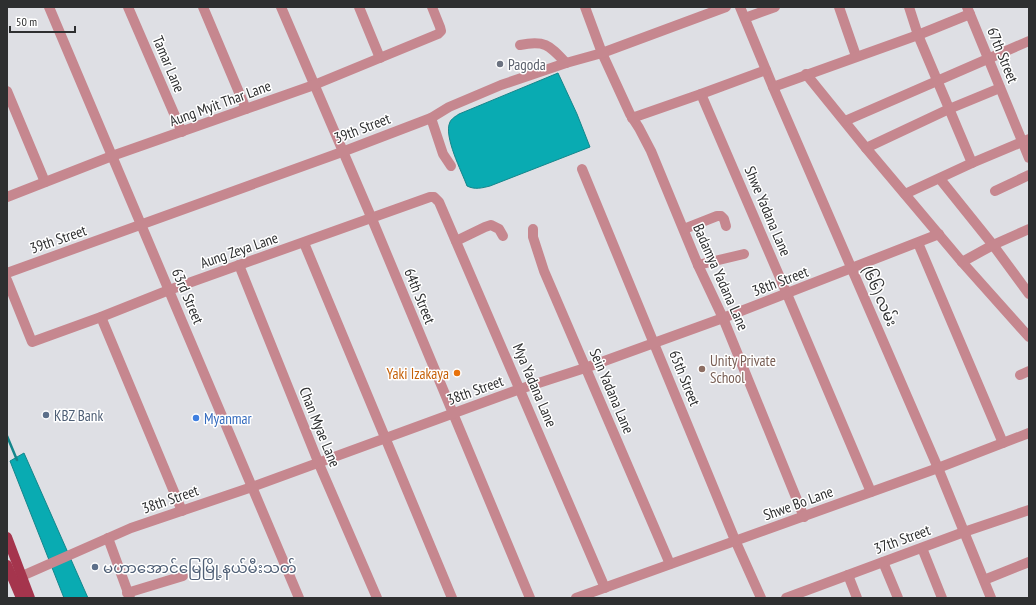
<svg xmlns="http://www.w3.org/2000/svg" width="1036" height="605" font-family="'PT Sans Narrow','Noto Sans Myanmar',sans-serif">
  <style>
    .water { fill: #09abb2; stroke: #14868b }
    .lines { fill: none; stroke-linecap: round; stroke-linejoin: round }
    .stream { stroke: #14868b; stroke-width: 2.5 }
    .minor { stroke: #c6878f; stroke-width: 10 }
    .major { stroke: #a5354d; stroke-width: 10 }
    .worship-dot { fill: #6b7280; stroke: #fff; stroke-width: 1.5 }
    .education-dot { fill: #8d6e63; stroke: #fff; stroke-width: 1.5 }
    .food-dot { fill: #e8710a; stroke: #fff; stroke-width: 1.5 }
    .service-dot { fill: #5c6f8a; stroke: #fff; stroke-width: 1.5 }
    .shop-dot { fill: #3f7fe0; stroke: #fff; stroke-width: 1.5 }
    .labels { text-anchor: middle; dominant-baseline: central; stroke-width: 3; stroke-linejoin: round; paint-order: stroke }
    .street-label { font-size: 15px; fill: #2e2f30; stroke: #fff }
    .worship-label { font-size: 15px; fill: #5b616d; stroke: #fff; text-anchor: start }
    .education-label { font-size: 15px; fill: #785e54; stroke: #fff; text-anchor: start }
    .food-label { font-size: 15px; fill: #c56008; stroke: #fff; text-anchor: end }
    .service-label { font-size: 15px; fill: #4e5e75; stroke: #fff; text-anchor: start }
    .shop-label { font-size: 15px; fill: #366cbe; stroke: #fff; text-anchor: start }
  </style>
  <rect width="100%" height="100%" fill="#dedfe4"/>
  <g class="water">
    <path d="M558 73 577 114 590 147 490 186C482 188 475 190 467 186 462 172 443 136 450 122 451 119 456 116 459 114Z"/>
    <path d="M24 453 88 598H64L10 461Z"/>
  </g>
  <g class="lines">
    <path class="stream" d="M7 436 17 460"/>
    <g class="minor">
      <path d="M49 7 299 598"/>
      <path d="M128 7 182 132"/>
      <path d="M203 7 246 109"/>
      <path d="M281 7 372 219 530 598"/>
      <path d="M359 7 380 58"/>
      <path d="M585 7 602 53 630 114 639 128 651 151 698 265 723 318 804 517"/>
      <path d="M740 7 773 87 938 468 991 598"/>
      <path d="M839 7 856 56"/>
      <path d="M909 7 918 35 972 163"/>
      <path d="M967 7 1029 158"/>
      <path d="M745 18 775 7"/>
      <path d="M520 45C545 40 549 45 566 63"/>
      <path d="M766 70 701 94 787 294 871 492"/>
      <path d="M806 74 866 148 962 262 1029 337"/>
      <path d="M773 87 918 35 970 14"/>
      <path d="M7 91 45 182"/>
      <path d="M431 118 443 154 451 166"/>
      <path d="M632 118 701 94"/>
      <path d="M845 121 1029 41"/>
      <path d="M866 148 949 109 1000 88"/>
      <path d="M582 169 735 540 761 598"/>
      <path d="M940 179 993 245 1029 294"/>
      <path d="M995 191 1029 175"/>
      <path d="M905 194 972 163 1029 139"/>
      <path d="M7 197 112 156 314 85 438 34 441 31 440 27 432 7"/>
      <path d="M533 229V237L544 271 670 564"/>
      <path d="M684 229 717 216H721L724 219 726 226"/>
      <path d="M456 241 485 227 491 225 499 229 503 236"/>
      <path d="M304 243 452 598"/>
      <path d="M918 243 1003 443"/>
      <path d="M962 262 993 245 1029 229"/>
      <path d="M239 265 319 464 377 598"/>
      <path d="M698 265 744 254"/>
      <path d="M7 273 342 152 431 118 449 107 501 85 566 63 602 53 726 7"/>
      <path d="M7 280 32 342 101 317 169 290 430 197H434L439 202 605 588"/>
      <path d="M101 317 182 511"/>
      <path d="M1020 375 1029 371"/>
      <path d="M108 538 130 598"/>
      <path d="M922 548 942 598"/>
      <path d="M883 562 898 598"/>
      <path d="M848 575 857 598"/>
      <path d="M22 576 131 528 252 487 520 389 585 368 723 318 939 234"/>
      <path d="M984 580 1029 562"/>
      <path d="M127 593 183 576"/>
      <path d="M576 598 938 468 1029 433"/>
      <path d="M786 598 964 532 1029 510"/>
    </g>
    <g class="major">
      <path d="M7 537 30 598"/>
      <path d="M7 565 21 598"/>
    </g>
  </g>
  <circle class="worship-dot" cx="500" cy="64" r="4"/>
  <circle class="education-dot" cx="702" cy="369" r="4"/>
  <circle class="food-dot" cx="457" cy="373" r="4"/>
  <g class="service-dot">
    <circle cx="46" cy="415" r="4"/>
    <circle cx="95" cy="567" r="4"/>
  </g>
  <circle class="shop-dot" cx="196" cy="418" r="4"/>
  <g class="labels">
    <g class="street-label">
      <text transform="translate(1003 55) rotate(68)">67th Street</text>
      <text transform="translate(169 64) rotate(67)">Tamar Lane</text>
      <text transform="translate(220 103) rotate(-20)">Aung Myit Thar Lane</text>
      <text transform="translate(362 128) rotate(-21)">39th Street</text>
      <text transform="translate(768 211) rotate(67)">Shwe Yadana Lane</text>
      <text transform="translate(58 239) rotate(-19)">39th Street</text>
      <text transform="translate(239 250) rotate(-19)">Aung Zeya Lane</text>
      <text transform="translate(721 277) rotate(66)">Badamya Yadana Lane</text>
      <text transform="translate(780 281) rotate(-21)">38th Street</text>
      <text transform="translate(188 296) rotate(67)">63rd Street</text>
      <text transform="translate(420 296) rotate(68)">64th Street</text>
      <text transform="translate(880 296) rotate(66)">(၆၆) လမ်း</text>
      <text transform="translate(685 378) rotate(68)">65th Street</text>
      <text transform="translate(535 385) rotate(67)">Mya Yadana Lane</text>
      <text transform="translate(475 390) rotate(-20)">38th Street</text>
      <text transform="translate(612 391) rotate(67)">Sein Yadana Lane</text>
      <text transform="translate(320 427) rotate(68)">Chan Myae Lane</text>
      <text transform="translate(170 499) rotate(-19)">38th Street</text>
      <text transform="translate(798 503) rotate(-20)">Shwe Bo Lane</text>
      <text transform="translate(902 539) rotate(-20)">37th Street</text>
    </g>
    <g class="worship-label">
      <text x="508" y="64">Pagoda</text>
    </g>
    <g class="education-label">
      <text x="710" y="360">Unity Private<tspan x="710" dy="17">School</tspan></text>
    </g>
    <g class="food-label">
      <text x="449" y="373">Yaki Izakaya</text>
    </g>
    <g class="service-label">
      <text x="54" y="415">KBZ Bank</text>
      <text x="103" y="567">မဟာအောင်မြေမြို့နယ်မီးသတ်</text>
    </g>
    <g class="shop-label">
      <text x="204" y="418">Myanmar</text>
    </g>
  </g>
  <rect width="1036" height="605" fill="none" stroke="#2e2f30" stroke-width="16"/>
  <path d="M10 26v6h65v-6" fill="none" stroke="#2e2f30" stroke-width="2"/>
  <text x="16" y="26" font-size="12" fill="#2e2f30" stroke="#ffffff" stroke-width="3" paint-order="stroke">50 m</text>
</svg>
